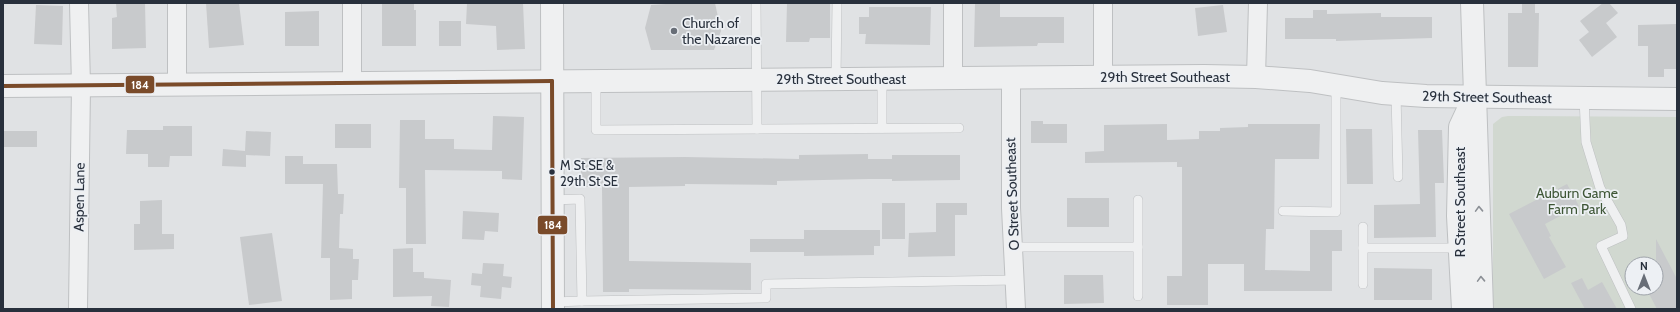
<svg xmlns="http://www.w3.org/2000/svg" width="1680" height="312" font-family="Cabin,sans-serif">
  <style>
    .green { fill: #d1d8d0; fill-rule: evenodd }
    .building { fill: #c8cacc }
    .lines { fill: none; stroke-linecap: round; stroke-linejoin: round }
    .service-casing { stroke: #bec0c2; stroke-width: 10 }
    .minor-casing { stroke: #bec0c2; stroke-width: 20 }
    .tertiary-casing { stroke: #bec0c2; stroke-width: 24 }
    .service { stroke: #eff0f1; stroke-width: 9 }
    .minor { stroke: #eff0f1; stroke-width: 18 }
    .tertiary { stroke: #eff0f1; stroke-width: 22 }
    .bus-1-casing { stroke: #edf0f4; stroke-width: 7 }
    .bus-1 { stroke: #7a4b2a; stroke-width: 4 }
    .oneway { stroke: #8c9096 }
    .poi-dot { fill: #686e77; stroke: #edf0f4; stroke-width: 1.5 }
    .bus-dot { fill: #28303c; stroke: #edf0f4; stroke-width: 1.5 }
    .labels { text-anchor: middle; dominant-baseline: central; stroke-width: 3.5; stroke-linejoin: round; paint-order: stroke }
    .bus-label { font-size: 13px; fill: #28303c; stroke: #edf0f4; text-anchor: start }
    .poi-label { font-size: 14px; fill: #28303c; stroke: #edf0f4; text-anchor: start }
    .street-label { font-size: 14px; fill: #28303c; stroke: #edf0f4 }
    .park-label { font-size: 14px; fill: #3e5636; stroke: #edf0f4 }
    .line-badge { stroke: #edf0f4; stroke-width: 1.5 }
    .badge-label { font-size: 11px; text-anchor: middle; font-weight: bold; fill: #fff }
  </style>
  <rect width="100%" height="100%" fill="#e0e2e4"/>
  <path class="green" d="M1508 116 1677 117V309H1493V124L1502 117ZM1632 264H1656V288H1632Z"/>
  <g class="building">
    <path d="M116 3H145L146 48 112 49V18L117 17Z"/>
    <path d="M206 3H239L244 45 209 48Z"/>
    <path d="M382 3H414V10H416V46H382Z"/>
    <path d="M467 3H523L525 49 497 50 496 26 466 24Z"/>
    <path d="M681 3H715L721 31 714 50H651L645 28 651 5Z"/>
    <path d="M787 3H830V38H810L809 42H786Z"/>
    <path d="M1522 3H1535V13H1539L1538 67H1508V13H1522Z"/>
    <path d="M1603 3H1609L1618 13 1606 23 1617 37 1592 57 1579 40 1589 32 1580 21Z"/>
    <path d="M975 4H1000V17H1064V43H1038L1037 46 974 47Z"/>
    <path d="M36 5 63 6 62 45 34 44Z"/>
    <path d="M1223 5 1227 32 1198 36 1195 8Z"/>
    <path d="M869 7H931L930 45 865 44 866 34H859V17H869Z"/>
    <path d="M1313 10H1327V14L1381 13V17H1432V38L1336 41V39H1285V18H1313Z"/>
    <path d="M319 11V46H285V12Z"/>
    <rect x="439" y="21" width="22" height="25"/>
    <path d="M1677 24V69H1664V77H1648V46H1638V25Z"/>
    <path d="M493 116 524 117 522 180 502 179V171L425 170 426 244H406V188H399L400 120H425V139H454V149L492 150Z"/>
    <path d="M1031 121H1043V124H1067V143H1031Z"/>
    <rect x="335" y="124" width="36" height="24"/>
    <path d="M1167 124V140L1199 139V131H1220V128L1248 127V124H1320L1319 159H1275L1274 229H1266L1265 270 1310 271V230H1342V251H1332V291H1244V264H1208V305H1167V276H1182V167H1177V162L1085 163V152L1104 151V125Z"/>
    <path d="M163 126H192V156H170L169 167H148V154H126L127 130H163Z"/>
    <path d="M1346 129H1372L1373 184H1347Z"/>
    <path d="M1418 130H1442L1444 183H1435L1436 237 1374 238V205L1420 204Z"/>
    <rect x="4" y="131" width="33" height="16"/>
    <path d="M246 131 271 132 270 156 246 155V167L222 166 223 149 245 151Z"/>
    <path d="M868 154V159H892V155H960V180L892 181V179H869L777 181V185L685 184V186L629 187V261L751 263V290L629 289V292H603L602 187H581V158L685 157 799 159V155Z"/>
    <path d="M285 156H303V164H337L338 194H344L343 214H340L339 248 353 249V259H359L358 280H352V299L330 300V258H321L323 184H285Z"/>
    <path d="M1567 184 1579 206 1545 224 1551 236 1549 237 1566 267 1544 279 1509 214Z"/>
    <rect x="1067" y="198" width="42" height="29"/>
    <path d="M162 200V234H174V249L134 250V224H140V201Z"/>
    <rect x="882" y="203" width="23" height="36"/>
    <path d="M936 203H967V215H955V256L908 257 909 233 936 232Z"/>
    <path d="M463 211 499 213 498 232 485 231 484 240 462 239Z"/>
    <path d="M804 230H880V246H874V255L804 256V252H750V239H804Z"/>
    <path d="M272 233 282 301 249 305 240 237Z"/>
    <path d="M1656 239 1677 279V309H1657L1646 288H1656Z"/>
    <path d="M413 248V272H424V278L451 280 449 307 431 306 432 296 393 297V249Z"/>
    <path d="M483 263 504 264 503 276 512 277 511 288 502 287 501 299 480 297 481 286 471 285 472 273 482 274Z"/>
    <path d="M1374 268 1432 269V300H1374Z"/>
    <path d="M1064 275H1103L1104 303 1064 304Z"/>
    <path d="M1582 278 1588 290 1602 282 1617 309H1585L1571 283Z"/>
  </g>
  <g class="lines">
    <defs>
      <g id="service">
        <path d="M756 3 757 129"/>
        <path d="M836 78 837 3"/>
        <path d="M882 78V128"/>
        <path d="M596 81V130L959 128"/>
        <path d="M1396 94 1398 177"/>
        <path d="M1584 98 1586 142 1600 188 1621 225 1623 236 1601 246 1631 309"/>
        <path d="M552 200 580 199 582 301 553 302"/>
        <path d="M1138 200V296"/>
        <path d="M1283 211 1336 212V86"/>
        <path d="M1363 227V284"/>
        <path d="M1014 247H1138"/>
        <path d="M1363 248H1459"/>
        <path d="M582 301 766 298V284L1016 280"/>
      </g>
      <g id="minor">
        <path d="M177 3V85"/>
        <path d="M1103 77V3"/>
        <path d="M1256 77 1258 3"/>
        <path d="M953 78V3"/>
        <path d="M1011 79V208L1016 309"/>
        <path d="M352 82V3"/>
        <path d="M78 309 81 86 79 3"/>
      </g>
      <g id="tertiary">
        <path d="M552 3 553 309"/>
        <path d="M1472 3 1482 309"/>
        <path d="M3 86 1204 76 1256 77 1310 81 1382 93 1426 96 1677 99"/>
        <path d="M1463 309 1458 216 1460 127 1474 97"/>
      </g>
    </defs>
    <use href="#service" class="service-casing"/>
    <use href="#minor" class="minor-casing"/>
    <use href="#tertiary" class="tertiary-casing"/>
    <use href="#service" class="service"/>
    <use href="#minor" class="minor"/>
    <use href="#tertiary" class="tertiary"/>
    <defs>
      <g id="bus-1">
        <path d="M552 81 553 309"/>
        <path d="M3 86 552 81"/>
      </g>
    </defs>
    <use href="#bus-1" class="bus-1-casing"/>
    <use href="#bus-1" class="bus-1"/>
  </g>
  <defs><path id="oneway-chevron" d="M-2-3.5L2.5 0L-2 3.5" fill="none" stroke-width="1.6" stroke-linecap="round" stroke-linejoin="round"/></defs>
  <g class="oneway">
    <use href="#oneway-chevron" transform="translate(1479 209) rotate(-92)"/>
    <use href="#oneway-chevron" transform="translate(1481 279) rotate(-92)"/>
  </g>
  <circle class="poi-dot" cx="674" cy="31" r="4"/>
  <circle class="bus-dot" cx="552" cy="172" r="3.5"/>
  <g class="labels">
    <g class="bus-label">
      <text x="560" y="165">M St SE &amp;<tspan x="560" dy="16">29th St SE</tspan></text>
    </g>
    <g class="poi-label">
      <text x="682" y="23">Church of<tspan x="682" dy="16">the Nazarene</tspan></text>
    </g>
    <g class="street-label">
      <text x="1165" y="77">29th Street Southeast</text>
      <text x="841" y="79">29th Street Southeast</text>
      <text transform="translate(1487 97) rotate(1)">29th Street Southeast</text>
      <text transform="translate(1012 194) rotate(-92)">O Street Southeast</text>
      <text transform="translate(79 197) rotate(-89)">Aspen Lane</text>
      <text transform="translate(1460 202) rotate(-90)">R Street Southeast</text>
    </g>
    <g class="park-label">
      <text x="1577" y="193">Auburn Game<tspan x="1577" dy="16">Farm Park</tspan></text>
    </g>
  </g>
  <g class="line-badge">
    <rect x="125" y="75" width="30" height="19" rx="4" fill="#7a4b2a"/>
    <rect x="537" y="215" width="31" height="20" rx="4" fill="#7a4b2a"/>
  </g>
  <g class="badge-label">
    <text x="140" y="89">184</text>
    <text x="553" y="229">184</text>
  </g>
  <rect width="1680" height="312" fill="none" stroke="#28303c" stroke-width="8"/>
  <g transform="translate(1644 276)"><circle r="19" fill="#edf0f4" stroke="#9ea3aa"/>
  <path d="M0-3L7 15L0 10L-7 15Z" fill="#686e77"/>
  <text y="-6" font-size="11" font-weight="bold" text-anchor="middle" fill="#28303c">N</text>
  </g>
</svg>
